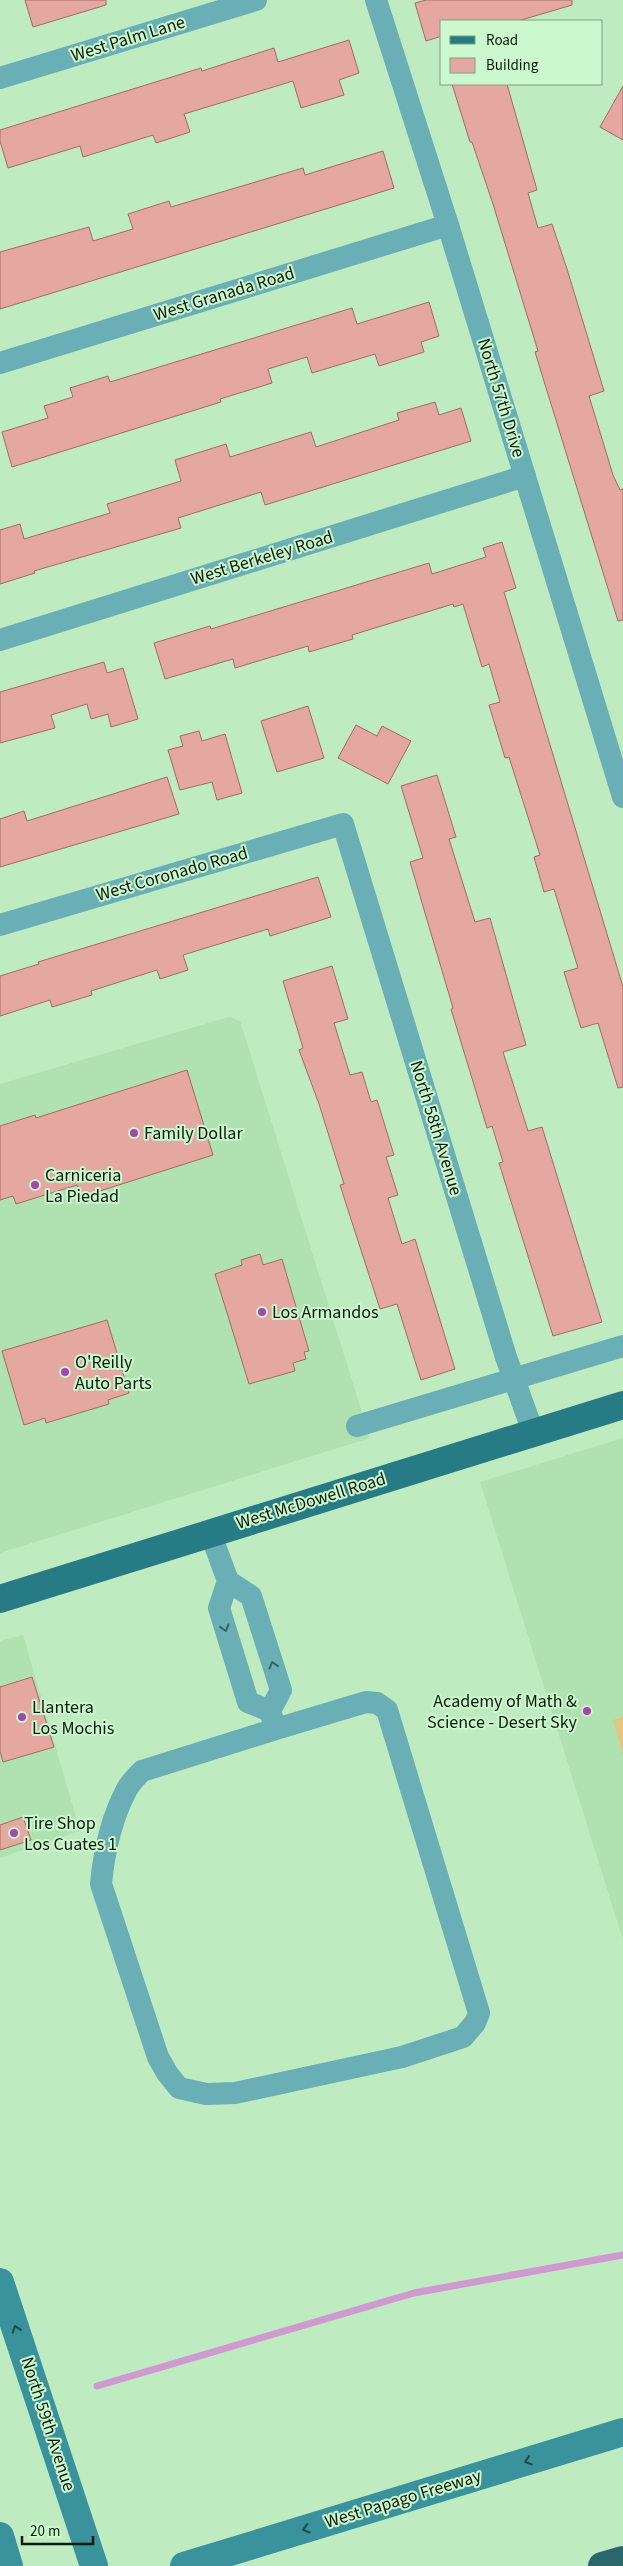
<svg xmlns="http://www.w3.org/2000/svg" width="623" height="2566" font-family="'Source Sans 3',sans-serif">
  <style>
    .built { fill: #afe1b1 }
    .green { fill: #e4c581 }
    .lines { fill: none; stroke-linecap: round; stroke-linejoin: round }
    .stream { stroke: #cf9ad0; stroke-width: 7 }
    .building { fill: #e5a8a1; stroke: #a36a65 }
    .minor { stroke: #6aaeb6; stroke-width: 22 }
    .secondary { stroke: #39929c; stroke-width: 28 }
    .primary { stroke: #277b85; stroke-width: 28 }
    .motorway { stroke: #2b666d; stroke-width: 28 }
    .oneway { stroke: #3a6461 }
    .oneway2 { stroke: #1d4b46 }
    .poi-dot { fill: #a845ac; stroke: #ccf8cd; stroke-width: 2 }
    .labels { text-anchor: middle; dominant-baseline: central; stroke-width: 4; stroke-linejoin: round; paint-order: stroke }
    .street-label { font-size: 18px; fill: #0b1b0c; stroke: #ccf8cd }
    .poi-label { font-size: 18px; fill: #0b1b0c; stroke: #ccf8cd; text-anchor: start }
  </style>
  <rect width="100%" height="100%" fill="#bfebc0"/>
  <g class="built">
    <path d="M229 1017 240 1021 370 1438 0 1553V1084Z"/>
    <path d="M623 1438V1940L480 1482Z"/>
    <path d="M23 1635 80 1831 0 1858V1641Z"/>
  </g>
  <path class="green" d="M623 1717V1754L613 1720Z"/>
  <g class="lines">
    <path class="stream" d="M97 2386 414 2293 623 2255"/>
  </g>
  <g class="building">
    <path d="M25 0H106V5L33 27Z"/>
    <path d="M426 0H572V5L518 21H442V36L426 41 415 3Z"/>
    <path d="M349 40 359 73 339 80 344 95 301 108 293 81 184 114 190 132 156 143 153 135 83 157 80 146 8 168 0 141V130L201 68 202 71 274 48 278 62Z"/>
    <path d="M452 84H507L537 190 528 193 538 228 552 224 567 269 604 391 589 396 613 475 620 490 623 489V620L618 621 535 352 538 351 493 204 472 142H470Z"/>
    <path d="M623 86V140L600 127Z"/>
    <path d="M383 151 394 188 0 309V252L89 227 93 241 133 229 128 214 169 201 171 207 303 168 305 175Z"/>
    <path d="M429 302 439 336 421 342 424 352 379 366 375 354 312 373 307 357 268 369 272 383 220 399 221 402 12 467 2 432 48 418 44 406 73 397 70 388 108 376 110 382 352 308 357 324Z"/>
    <path d="M435 402 439 415 461 408 471 441 265 505 261 492 178 518 181 528 34 571 35 573 0 584V530L20 524 24 539 110 513 107 504 181 481 175 460 226 444 230 457 311 432 316 447 399 420 397 413Z"/>
    <path d="M502 542 516 588 504 592 623 987V1087L618 1088 598 1023 581 1028 564 972 578 968 554 889 544 892 534 857 540 855 509 757 505 758 489 705 500 702 489 664 482 667 463 604 454 607 453 604 352 635 353 639 309 652 308 646 235 668 233 659 165 679 154 643 210 626 211 629 429 563 432 574 486 557 483 548Z"/>
    <path d="M104 662 107 673 123 668 138 719 111 727 108 714 91 719 87 704 51 715 55 728 0 743V692Z"/>
    <path d="M308 706 324 758 277 772 261 721Z"/>
    <path d="M356 725 377 736 382 726 411 741 388 784 338 758Z"/>
    <path d="M199 731 202 741 225 734 242 793 217 800 212 782 180 790 168 750 183 746 180 736Z"/>
    <path d="M437 775 456 837 449 839 475 922 490 918 526 1045 503 1052 528 1131 542 1127 602 1322 553 1336 499 1163 503 1162 492 1126 487 1128 451 1009 453 1008 410 862 423 858 401 786Z"/>
    <path d="M167 777 179 814 0 867V819L24 811 27 821Z"/>
    <path d="M318 877 331 917 270 936 268 929 183 955 188 970 160 979 157 970 91 991 92 995 52 1007 50 1000 0 1016V976L39 964 38 962Z"/>
    <path d="M332 966 348 1019 334 1023 350 1075 362 1072 371 1102 377 1100 394 1155 386 1157 398 1195 388 1198 402 1244 415 1239 455 1369 421 1380 397 1304 380 1309 340 1185 344 1184 319 1104 299 1050 303 1048 283 981Z"/>
    <path d="M187 1070 213 1155 81 1197 77 1185 16 1204 13 1196 0 1200V1126L35 1115 36 1118Z"/>
    <path d="M260 1254 263 1265 282 1259 309 1351 304 1352 306 1359 293 1363 295 1371 249 1384 215 1274 242 1265 241 1260Z"/>
    <path d="M107 1320 129 1393 108 1400 109 1404 46 1423 45 1418 24 1425 2 1351Z"/>
    <path d="M32 1677 54 1747 3 1762 0 1751V1687Z"/>
    <path d="M23 1817 31 1840 0 1850V1825Z"/>
  </g>
  <g class="lines">
    <g class="minor">
      <path d="M376 0 448 225 623 797"/>
      <path d="M0 78 256 0"/>
      <path d="M0 363 448 225"/>
      <path d="M0 640 525 476"/>
      <path d="M0 925 343 824 506 1357 533 1432"/>
      <path d="M357 1426 623 1346"/>
      <path d="M210 1532 228 1581 219 1608 248 1702 270 1711"/>
      <path d="M228 1581 251 1596 281 1690 270 1711 276 1729 366 1702 377 1703 387 1710 479 2013 475 2023 463 2037 402 2057 235 2093 206 2094 179 2088 167 2073 158 2057 101 1884C104 1852 112 1817 127 1789 131 1782 137 1776 142 1771L276 1729"/>
    </g>
    <g class="secondary">
      <path d="M0 2282 94 2566"/>
      <path d="M0 2536 9 2566"/>
      <path d="M184 2566 623 2432"/>
    </g>
    <path class="primary" d="M0 1599 623 1405"/>
    <path class="motorway" d="M602 2566 623 2560"/>
  </g>
  <defs><path id="oneway-chevron" d="M-2-3.5L2.5 0L-2 3.5" fill="none" stroke-width="1.6" stroke-linecap="round" stroke-linejoin="round" transform="scale(1.25)"/></defs>
  <g class="oneway">
    <use href="#oneway-chevron" transform="translate(225 1628) rotate(73)"/>
    <use href="#oneway-chevron" transform="translate(273 1665) rotate(-107)"/>
  </g>
  <g class="oneway2">
    <use href="#oneway-chevron" transform="translate(16 2329) rotate(-109)"/>
    <use href="#oneway-chevron" transform="translate(528 2461) rotate(163)"/>
    <use href="#oneway-chevron" transform="translate(306 2529) rotate(163)"/>
  </g>
  <g class="poi-dot">
    <circle cx="134" cy="1133" r="5"/>
    <circle cx="35" cy="1185" r="5"/>
    <circle cx="262" cy="1312" r="5"/>
    <circle cx="65" cy="1372" r="5"/>
    <circle cx="587" cy="1711" r="5"/>
    <circle cx="22" cy="1717" r="5"/>
    <circle cx="14" cy="1833" r="5"/>
  </g>
  <g class="labels">
    <g class="street-label">
      <text transform="translate(128 39) rotate(-17)">West Palm Lane</text>
      <text transform="translate(224 294) rotate(-17)">West Granada Road</text>
      <text transform="translate(501 398) rotate(73)">North 57th Drive</text>
      <text transform="translate(262 558) rotate(-17)">West Berkeley Road</text>
      <text transform="translate(172 874) rotate(-16)">West Coronado Road</text>
      <text transform="translate(436 1128) rotate(73)">North 58th Avenue</text>
      <text transform="translate(311 1501) rotate(-17)">West McDowell Road</text>
      <text transform="translate(48 2424) rotate(72)">North 59th Avenue</text>
      <text transform="translate(403 2499) rotate(-17)">West Papago Freeway</text>
    </g>
    <g class="poi-label">
      <text x="144" y="1133">Family Dollar</text>
      <text x="45" y="1175">Carniceria<tspan x="45" dy="21">La Piedad</tspan></text>
      <text x="272" y="1312">Los Armandos</text>
      <text x="75" y="1362">O'Reilly<tspan x="75" dy="21">Auto Parts</tspan></text>
      <text x="577" y="1701" text-anchor="end">Academy of Math &amp;<tspan x="577" dy="21">Science - Desert Sky</tspan></text>
      <text x="32" y="1707">Llantera<tspan x="32" dy="21">Los Mochis</tspan></text>
      <text x="24" y="1823">Tire Shop<tspan x="24" dy="21">Los Cuates 1</tspan></text>
    </g>
  </g>
  <rect x="440" y="20" width="162" height="65" fill="#ccf8cd" stroke="#7fa080"/>
  <rect x="450" y="36" width="25" height="8" fill="#277b85" stroke="#7fa080"/>
  <text x="486" y="45" font-size="15" fill="#0b1b0c">Road</text>
  <rect x="450" y="58" width="25" height="15" fill="#e5a8a1" stroke="#7fa080"/>
  <text x="486" y="70" font-size="15" fill="#0b1b0c">Building</text>
  <path d="M22 2536v8h71v-8" fill="none" stroke="#0b1b0c" stroke-width="2.5"/>
  <text x="30" y="2536" font-size="15" fill="#0b1b0c" stroke="#ccf8cd" stroke-width="4" paint-order="stroke">20 m</text>
</svg>
